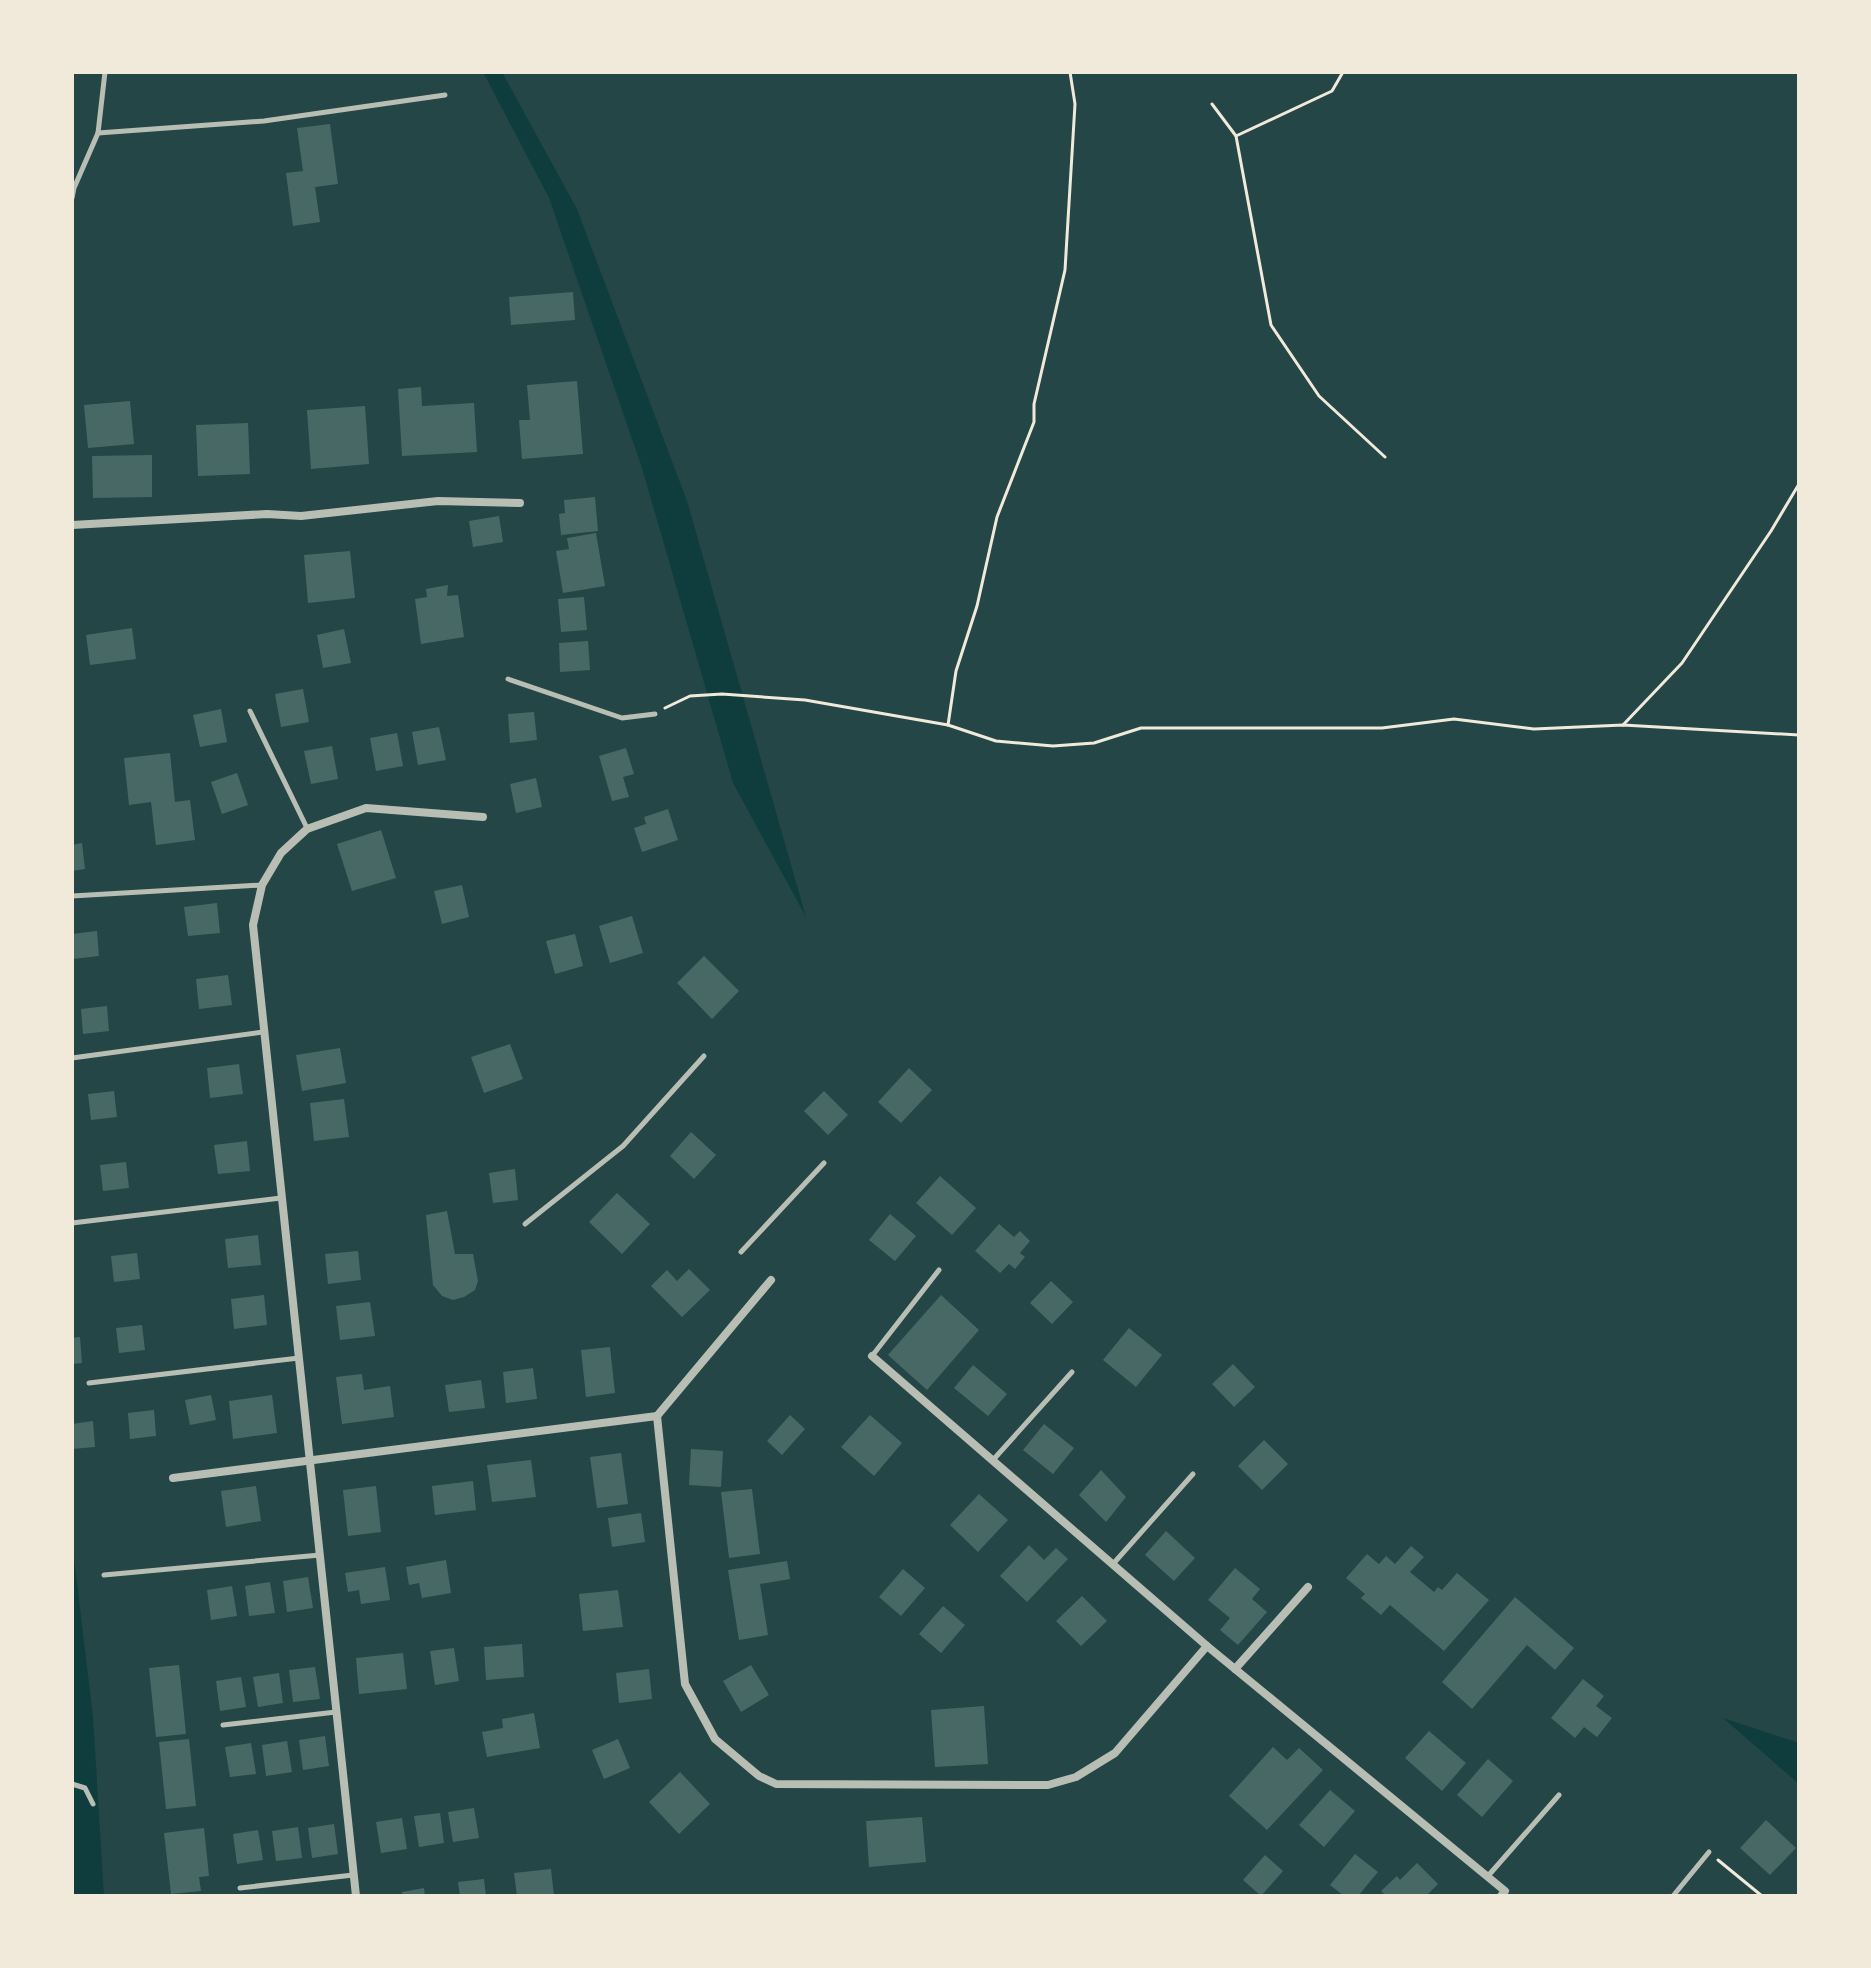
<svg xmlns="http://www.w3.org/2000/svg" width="1871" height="1968" font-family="'Alegreya Sans',sans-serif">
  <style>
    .green { fill: #244646 }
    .building { fill: #486865 }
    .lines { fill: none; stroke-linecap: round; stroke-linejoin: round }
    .path { stroke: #f1e9da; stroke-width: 3 }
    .service { stroke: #b8beb3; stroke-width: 5 }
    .minor { stroke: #b8beb3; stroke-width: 8 }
  </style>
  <rect width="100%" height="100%" fill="#0f3d3e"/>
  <path class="green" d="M72 72H483L549 198 642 468 733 783 806 917 687 501 577 209 502 72H1799V1743L1723 1718 1799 1784V1896H104L93 1717 72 1541Z"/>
  <g class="building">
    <path d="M330 124 338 184 315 187 320 222 293 226 286 173 303 171 297 128Z"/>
    <path d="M573 292 575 320 511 325 509 297Z"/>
    <path d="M577 381 583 454 522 459 519 420H530L527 385Z"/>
    <path d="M421 387 422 406 474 403 477 452 402 456 398 389Z"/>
    <path d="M130 401 134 444 88 448 84 405Z"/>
    <path d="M365 406 369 464 311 469 307 410Z"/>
    <path d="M248 423 250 474 198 476 196 425Z"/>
    <path d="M152 455V497L93 498 92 456Z"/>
    <path d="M595 497 598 531 561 535 559 514 565 513 564 500Z"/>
    <path d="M499 516 503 542 473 547 469 521Z"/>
    <path d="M596 533 605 586 563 593 556 551 569 549 567 538Z"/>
    <path d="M350 551 355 598 308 603 304 555Z"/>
    <path d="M448 585 447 596 458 595 464 637 421 644 415 599 427 597 426 589Z"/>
    <path d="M584 597 587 630 561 632 558 599Z"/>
    <path d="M132 628 136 659 90 665 86 635Z"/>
    <path d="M344 629 351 663 323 668 317 635Z"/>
    <path d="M588 641 590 670 560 672 559 643Z"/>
    <path d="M303 689 309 722 281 727 275 694Z"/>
    <path d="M221 709 227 742 200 747 193 715Z"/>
    <path d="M534 712 537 740 510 743 508 714Z"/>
    <path d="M439 727 446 760 418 765 412 732Z"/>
    <path d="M397 733 403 766 376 771 370 738Z"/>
    <path d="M332 746 338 779 311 784 304 751Z"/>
    <path d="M626 748 634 774 623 777 629 797 612 801 599 756Z"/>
    <path d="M170 753 175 802 190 800 195 840 156 845 151 802 129 805 124 758Z"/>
    <path d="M237 773 248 805 222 814 211 782Z"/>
    <path d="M536 778 542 807 516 813 510 784Z"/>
    <path d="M668 809 678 840 642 852 634 828 646 824 644 817Z"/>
    <path d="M381 830 396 878 352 891 337 844Z"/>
    <path d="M82 843 85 869 72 871V845Z"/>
    <path d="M462 885 469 917 442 924 434 891Z"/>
    <path d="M217 903 220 933 188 936 184 907Z"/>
    <path d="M632 916 643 953 610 963 599 926Z"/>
    <path d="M97 931 99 956 73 959 72 934Z"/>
    <path d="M575 934 583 966 555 974 546 941Z"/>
    <path d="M704 956 739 991 712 1019 677 983Z"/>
    <path d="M228 975 232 1005 199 1009 196 979Z"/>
    <path d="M107 1006 109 1031 83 1034 81 1009Z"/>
    <path d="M510 1044 523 1079 484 1093 471 1057Z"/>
    <path d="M340 1048 346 1083 302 1091 296 1055Z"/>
    <path d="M239 1064 243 1094 210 1098 207 1068Z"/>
    <path d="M909 1068 932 1090 901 1123 878 1102Z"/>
    <path d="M114 1091 117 1117 91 1120 88 1094Z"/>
    <path d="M824 1091 848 1115 828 1135 804 1111Z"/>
    <path d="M344 1099 349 1137 314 1141 310 1103Z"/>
    <path d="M691 1132 716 1155 694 1179 670 1156Z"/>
    <path d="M247 1141 250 1171 218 1174 214 1145Z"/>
    <path d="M126 1162 129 1188 103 1191 100 1165Z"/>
    <path d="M515 1169 518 1200 493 1203 489 1173Z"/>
    <path d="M940 1176 976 1208 952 1235 916 1203Z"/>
    <path d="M617 1193 650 1224 622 1254 589 1222Z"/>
    <path d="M447 1211 455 1254H473L478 1281 475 1290 464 1297 453 1300 442 1296 433 1285 426 1215Z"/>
    <path d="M890 1214 916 1236 895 1261 869 1240Z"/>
    <path d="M999 1224 1014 1237 1020 1231 1030 1241 1020 1253 1025 1257 1015 1269 1009 1264 1000 1273 975 1251Z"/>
    <path d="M258 1235 261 1265 228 1268 225 1239Z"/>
    <path d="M358 1251 361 1280 328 1284 325 1254Z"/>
    <path d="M137 1253 140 1279 114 1282 111 1256Z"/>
    <path d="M689 1269 710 1290 682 1317 651 1286 667 1270 677 1281Z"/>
    <path d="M1051 1281 1073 1302 1052 1324 1030 1303Z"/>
    <path d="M264 1295 267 1325 234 1329 231 1299Z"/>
    <path d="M941 1295 979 1330 927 1390 888 1355Z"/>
    <path d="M370 1302 375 1336 340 1340 336 1306Z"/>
    <path d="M142 1325 145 1350 119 1353 116 1328Z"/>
    <path d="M1129 1328 1162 1355 1136 1387 1103 1360Z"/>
    <path d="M80 1337 82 1363 72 1364V1338Z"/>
    <path d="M610 1347 615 1393 586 1397 581 1350Z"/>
    <path d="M1233 1364 1255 1387 1234 1407 1212 1384Z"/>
    <path d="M973 1365 1007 1394 988 1416 954 1388Z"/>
    <path d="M533 1368 537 1399 506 1403 503 1372Z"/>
    <path d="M362 1374 364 1390 390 1386 394 1417 342 1424 336 1377Z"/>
    <path d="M481 1380 485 1408 449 1412 445 1385Z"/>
    <path d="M211 1395 216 1420 190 1425 185 1400Z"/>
    <path d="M272 1395 277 1433 233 1439 229 1401Z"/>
    <path d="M154 1410 156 1436 130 1439 128 1413Z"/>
    <path d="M790 1415 805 1429 782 1455 767 1441Z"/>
    <path d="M870 1415 902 1443 874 1476 841 1447Z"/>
    <path d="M93 1421 95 1447 72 1449V1424Z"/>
    <path d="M1044 1424 1074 1448 1053 1474 1023 1450Z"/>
    <path d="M1264 1440 1288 1464 1262 1490 1238 1466Z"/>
    <path d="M691 1449 723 1451 721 1487 689 1485Z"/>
    <path d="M621 1453 628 1504 597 1508 590 1457Z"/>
    <path d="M531 1460 536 1497 492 1502 487 1465Z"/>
    <path d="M1101 1470 1126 1497 1106 1522 1079 1495Z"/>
    <path d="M473 1481 476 1510 435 1515 432 1486Z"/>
    <path d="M256 1486 261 1521 226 1527 221 1491Z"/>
    <path d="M376 1486 381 1532 348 1536 343 1490Z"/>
    <path d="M752 1489 760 1554 729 1558 721 1492Z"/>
    <path d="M979 1494 1008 1520 978 1552 950 1525Z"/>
    <path d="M641 1513 645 1542 612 1547 608 1518Z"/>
    <path d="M1166 1531 1195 1558 1174 1581 1145 1555Z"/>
    <path d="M1029 1545 1044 1560 1056 1548 1068 1559 1027 1602 1000 1576Z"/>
    <path d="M1411 1546 1424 1557 1410 1572 1434 1592 1438 1587 1442 1590 1457 1573 1489 1600 1444 1651 1390 1605 1381 1615 1361 1598 1365 1594 1346 1578 1367 1554 1379 1564 1386 1556 1395 1564Z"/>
    <path d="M446 1560 451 1593 422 1598 419 1583 409 1585 406 1567Z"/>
    <path d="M787 1561 790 1579 760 1584 768 1635 739 1640 728 1570Z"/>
    <path d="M385 1567 390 1600 361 1604 359 1590 348 1592 345 1573Z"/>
    <path d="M1235 1568 1260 1589 1252 1599 1267 1612 1238 1645 1220 1630 1230 1618 1208 1600Z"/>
    <path d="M903 1569 925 1588 901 1616 879 1597Z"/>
    <path d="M308 1577 313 1608 287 1612 283 1581Z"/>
    <path d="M270 1582 275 1613 249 1616 245 1586Z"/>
    <path d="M232 1586 237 1616 211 1620 207 1590Z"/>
    <path d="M618 1590 623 1627 583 1631 579 1594Z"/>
    <path d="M1082 1596 1107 1621 1081 1646 1056 1621Z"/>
    <path d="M1515 1597 1574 1648 1555 1670 1527 1645 1472 1709 1442 1682Z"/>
    <path d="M943 1606 965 1625 941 1653 919 1634Z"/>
    <path d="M522 1644 524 1677 486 1680 484 1647Z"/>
    <path d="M454 1648 459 1681 435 1685 430 1651Z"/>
    <path d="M403 1653 407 1689 359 1694 356 1658Z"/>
    <path d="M179 1665 186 1734 156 1737 149 1668Z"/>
    <path d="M751 1665 769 1695 741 1712 723 1681Z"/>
    <path d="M315 1667 320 1699 293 1702 289 1670Z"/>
    <path d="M649 1669 652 1699 619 1703 616 1673Z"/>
    <path d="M279 1673 283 1703 258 1707 253 1677Z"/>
    <path d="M241 1677 246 1707 220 1711 216 1681Z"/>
    <path d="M1583 1679 1604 1696 1596 1706 1612 1718 1597 1737 1584 1727 1575 1738 1551 1718Z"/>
    <path d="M984 1706 988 1764 935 1767 931 1710Z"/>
    <path d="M534 1713 540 1748 487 1757 482 1732 503 1728 502 1719Z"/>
    <path d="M1429 1731 1466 1763 1442 1791 1405 1758Z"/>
    <path d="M325 1736 329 1766 303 1770 299 1740Z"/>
    <path d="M189 1739 196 1806 166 1809 159 1742Z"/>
    <path d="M618 1739 630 1768 604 1779 592 1750Z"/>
    <path d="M287 1741 292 1772 266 1776 262 1745Z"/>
    <path d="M251 1743 256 1774 230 1777 225 1747Z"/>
    <path d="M1273 1747 1287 1760 1299 1748 1323 1770 1267 1830 1229 1796Z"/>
    <path d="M1488 1759 1513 1781 1482 1817 1457 1795Z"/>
    <path d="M680 1772 710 1804 679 1834 649 1802Z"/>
    <path d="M1330 1790 1355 1811 1324 1847 1299 1825Z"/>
    <path d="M474 1808 479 1838 453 1842 448 1812Z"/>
    <path d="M440 1813 444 1843 419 1847 414 1816Z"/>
    <path d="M922 1817 926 1862 869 1867 866 1821Z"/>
    <path d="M402 1818 407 1849 381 1853 376 1822Z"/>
    <path d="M1766 1820 1796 1848 1770 1875 1740 1848Z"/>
    <path d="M334 1824 338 1854 312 1858 308 1828Z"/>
    <path d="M298 1827 302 1858 276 1861 272 1831Z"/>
    <path d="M204 1828 209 1876 199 1877 201 1891 171 1894 164 1833Z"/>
    <path d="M258 1830 263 1860 237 1864 233 1834Z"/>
    <path d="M1355 1854 1378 1872 1358 1896H1344L1330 1885Z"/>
    <path d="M1265 1855 1283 1871 1261 1896 1243 1880Z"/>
    <path d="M1417 1863 1438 1884 1426 1896H1386L1381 1891 1397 1876 1400 1880Z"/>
    <path d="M551 1869 554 1896H517L514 1873Z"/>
    <path d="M484 1879 486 1896H460L458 1882Z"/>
    <path d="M424 1888 425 1896H403L402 1892Z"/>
  </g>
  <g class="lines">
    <g class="path">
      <path d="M1212 104 1236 136 1332 91 1343 72"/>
      <path d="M1236 136 1271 325 1319 396 1385 457"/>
      <path d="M665 708 690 696 722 694 805 700 948 725 996 741 1053 746 1094 743 1141 728H1382L1454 719 1534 729 1623 725 1799 735"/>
      <path d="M948 725 956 671 977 606 997 517 1034 422V404L1065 270 1075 104 1070 72"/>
      <path d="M1623 725 1682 663 1771 531 1799 484"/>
      <path d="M1718 1860 1762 1896"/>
    </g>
    <g class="service">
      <path d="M98 133 264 121 445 95"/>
      <path d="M72 198 74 188 98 133 105 72"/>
      <path d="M508 679 622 718 655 714"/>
      <path d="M250 711 307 828"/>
      <path d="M72 896 262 885"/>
      <path d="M72 1058 263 1032"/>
      <path d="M72 1223 281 1198"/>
      <path d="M525 1224 623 1146 704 1056"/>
      <path d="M741 1252 824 1163"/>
      <path d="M872 1356 939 1270"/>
      <path d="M89 1383 299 1358"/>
      <path d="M993 1460 1072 1372"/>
      <path d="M1113 1564 1193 1474"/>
      <path d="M104 1575 320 1555"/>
      <path d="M223 1725 336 1712"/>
      <path d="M72 1784 85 1788 93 1804"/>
      <path d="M1488 1876 1559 1795"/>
      <path d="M240 1888 353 1875"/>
      <path d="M1673 1896 1709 1852"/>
    </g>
    <g class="minor">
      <path d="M72 525 267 514 301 516 438 501 520 503"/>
      <path d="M872 1356 1207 1646 1505 1891 1501 1896"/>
      <path d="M657 1416 685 1684 715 1739 759 1776 776 1784 1048 1785 1076 1777 1115 1753 1207 1646"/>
      <path d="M173 1478 657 1416 771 1280"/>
      <path d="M1235 1669 1308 1587"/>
      <path d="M356 1896 253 925 262 885 281 853 307 829 366 808 483 817"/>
    </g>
  </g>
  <rect width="1871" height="1968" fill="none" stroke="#f1e9da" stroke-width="148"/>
</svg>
